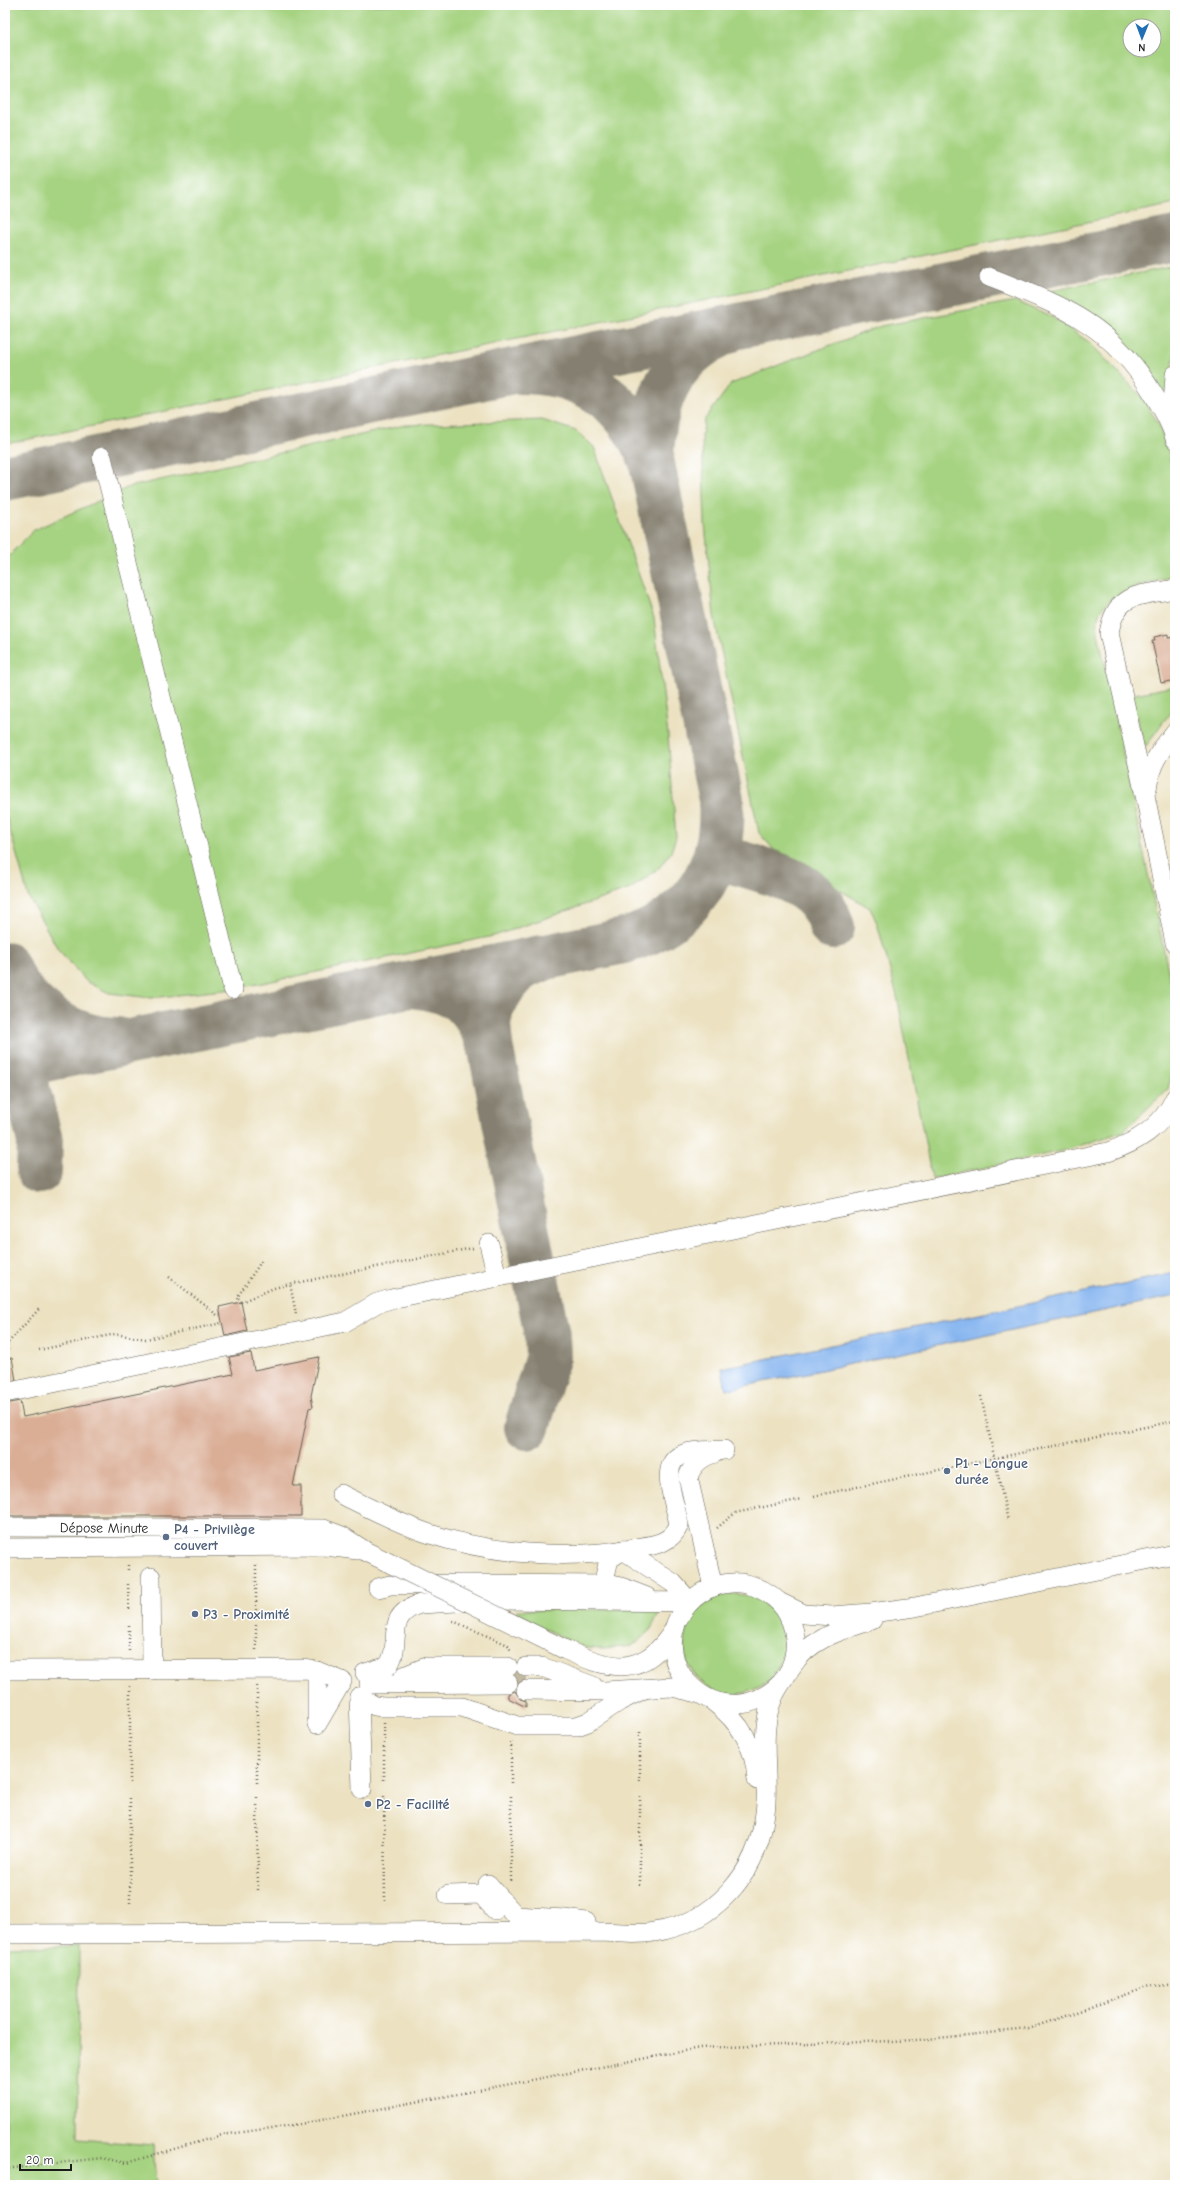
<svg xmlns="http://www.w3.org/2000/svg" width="1180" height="2190" font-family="'Comic Neue',sans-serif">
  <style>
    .green { fill: #a6d381; stroke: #61784e; fill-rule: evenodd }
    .water { fill: #84b4ef; stroke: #506886 }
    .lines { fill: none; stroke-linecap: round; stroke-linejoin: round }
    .taxiway { stroke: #847f6f; stroke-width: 46 }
    .building { fill: #daad95 }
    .minor-tunnel { stroke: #c2baa1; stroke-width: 19; stroke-dasharray: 19 10; stroke-linecap: butt }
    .minor-casing { stroke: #656156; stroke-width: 20 }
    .path { stroke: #656156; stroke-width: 2.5; stroke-dasharray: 1 3; stroke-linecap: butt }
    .minor { stroke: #fff; stroke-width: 19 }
    .minor-bridge-casing { stroke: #656156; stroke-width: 20; stroke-linecap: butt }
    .minor-bridge { stroke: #fff; stroke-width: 19 }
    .service-dot { fill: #5c6f8a; stroke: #fff; stroke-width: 1.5 }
    .labels { text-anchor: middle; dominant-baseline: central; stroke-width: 3; stroke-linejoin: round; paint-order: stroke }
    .service-label { font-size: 14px; font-weight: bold; fill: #4e5e75; stroke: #fff; text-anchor: start }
    .street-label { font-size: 14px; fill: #1c1c1c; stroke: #fff }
  </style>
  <rect width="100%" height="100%" fill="#fff"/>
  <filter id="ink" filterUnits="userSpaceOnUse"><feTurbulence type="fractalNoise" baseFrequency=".025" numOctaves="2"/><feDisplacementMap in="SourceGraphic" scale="8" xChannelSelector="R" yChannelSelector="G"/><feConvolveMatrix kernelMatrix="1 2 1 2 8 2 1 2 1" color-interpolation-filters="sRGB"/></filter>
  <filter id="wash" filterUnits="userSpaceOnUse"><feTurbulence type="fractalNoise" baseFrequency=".012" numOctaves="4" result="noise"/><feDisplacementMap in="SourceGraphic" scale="16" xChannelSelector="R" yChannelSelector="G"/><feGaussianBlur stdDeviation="0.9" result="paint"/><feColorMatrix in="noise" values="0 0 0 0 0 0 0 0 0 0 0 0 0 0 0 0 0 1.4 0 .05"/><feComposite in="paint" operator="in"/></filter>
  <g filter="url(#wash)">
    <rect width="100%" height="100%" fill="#ece2c2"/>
    <g class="green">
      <path d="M5 5H1175V204L5 444ZM1130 26H1154V50H1130Z"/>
      <path d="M1175 266V356L1170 374 1167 400 1122 341 1097 317 1050 291Z"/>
      <path d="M1015 301 1052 317 1089 342 1140 395 1159 424 1169 454 1175 484V577C1153 582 1104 591 1098 618 1097 622 1098 629 1098 633L1175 1004V1061L1168 1089 1122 1132 1066 1150 932 1179 897 996 877 923 870 908 776 852 759 833 714 616 705 524 702 435 705 419 731 384 794 359 881 326Z"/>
      <path d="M542 420 576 431 594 447 654 618 668 735 676 837 671 852 658 869 630 889 494 936 233 989 151 998 109 993 87 982 58 949 28 896 5 812V562L16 548 34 530 129 487 405 425Z"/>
      <path d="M1175 686V711C1164 716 1154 737 1145 747L1130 695Z"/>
      <circle cx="734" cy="1644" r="50"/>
      <path d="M661 1609 650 1631 632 1646 603 1649 586 1648 517 1616V1610Z"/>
      <path d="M79 1946 78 2139 153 2145 156 2185H5V1947Z"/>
    </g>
    <path class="water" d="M1175 1273V1296L726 1390 722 1368Z"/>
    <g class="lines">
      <g class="taxiway">
        <path d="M651 459C653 401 669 358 725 332"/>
        <path d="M5 478 513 371 1175 239"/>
        <path d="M716 856C746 866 790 874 813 895 823 904 828 915 832 927"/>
        <path d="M6 965C24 1009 71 1040 118 1040"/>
        <path d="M5 974 22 1067 40 1141 39 1171"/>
        <path d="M409 985C455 989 472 1001 490 1045L488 1024 491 1007 503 987 519 969 541 959"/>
        <path d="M490 1045 547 1335 548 1356 527 1427"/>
        <path d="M5 1078 22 1067 41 1060 624 941C691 922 726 869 721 800L651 459C623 396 582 370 513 371"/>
      </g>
    </g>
    <g id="blocks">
      <g class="building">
        <path d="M1168 634V638L1175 637V680L1161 683 1152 641H1155L1154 637Z"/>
        <path d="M241 1302 247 1331 225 1336 219 1307Z"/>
        <path d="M251 1353 254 1370 319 1357 311 1396 313 1407 309 1408 293 1486H301V1516H5V1404L20 1401 23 1417 233 1374 229 1357Z"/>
        <path d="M12 1358 16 1380 5 1382V1359Z"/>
        <path d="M515 1691 520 1699 526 1701V1707L508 1698V1694Z"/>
      </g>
    </g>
  </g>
  <g filter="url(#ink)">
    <use href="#blocks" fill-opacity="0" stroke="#656156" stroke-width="1"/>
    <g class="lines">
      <path class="minor-tunnel" d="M508 1675H526"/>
      <defs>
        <g id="minor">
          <path d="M989 277C1062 306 1112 324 1154 395 1162 408 1172 424 1175 439"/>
          <path d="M1174 426 1173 405 1175 375"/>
          <path d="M102 457 233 989"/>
          <path d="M1175 589C1140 596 1116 591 1109 633L1146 800 1175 943"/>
          <path d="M1147 789C1150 764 1159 752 1175 732"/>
          <path d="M489 1244 497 1277"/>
          <path d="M5 1393 345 1322 377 1303 391 1299 1108 1152C1137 1142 1162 1127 1175 1098"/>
          <path d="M341 1494C369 1508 397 1523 427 1533 490 1554 565 1560 631 1549 650 1545 670 1546 679 1525 676 1503 655 1462 686 1453 697 1450 712 1451 724 1450"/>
          <path id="s1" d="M5 1527 324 1529 342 1536 365 1551"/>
          <path d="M5 1548 325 1546 358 1550"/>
          <path d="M151 1577 152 1670"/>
          <path d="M603 1585 609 1559 623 1550 673 1583 690 1602"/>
          <path d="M713 1587 688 1477C693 1464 701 1457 715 1453"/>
          <path d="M378 1588 390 1585 462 1584 612 1585 624 1588 647 1597"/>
          <path d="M779 1602 804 1614 832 1616 871 1613 915 1607 1175 1554"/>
          <path d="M566 1650C612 1671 645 1678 675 1628"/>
          <path d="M792 1666C810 1638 842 1630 872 1620"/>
          <path d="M526 1667H542L593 1686"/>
          <path d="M5 1670 305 1669 317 1671 342 1681 317 1724"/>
          <path d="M365 1673 388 1666C404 1642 382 1616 420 1604L494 1600 690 1602"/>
          <path d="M404 1676 426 1667H508"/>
          <path d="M369 1684 508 1683"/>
          <path d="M526 1690 605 1691 672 1687 698 1693"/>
          <path d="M359 1697 375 1706 383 1707H462L517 1726H577L588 1722 620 1701 644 1689"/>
          <path d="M359 1697 362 1789"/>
          <path d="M714 1702C741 1723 755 1746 757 1780"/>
          <path d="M317 1723V1671"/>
          <path d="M488 1884 516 1916 565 1919 586 1922"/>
          <path d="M448 1895 481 1894 495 1910"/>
          <path d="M5 1934 602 1932C620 1933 637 1935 654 1932 715 1923 758 1873 765 1813 769 1784 763 1755 766 1727 767 1717 769 1707 773 1698 777 1687 785 1679 790 1669 799 1649 796 1626 784 1608 775 1596 761 1588 747 1584 726 1580 704 1587 689 1603 636 1661 721 1745 782 1682"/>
        </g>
      </defs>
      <use href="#minor" class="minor-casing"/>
      <g class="path">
        <path d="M169 1277 217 1315H220"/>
        <path d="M241 1302 274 1288 290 1284"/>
        <path d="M239 1303 238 1296 263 1259"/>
        <path d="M296 1314 290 1284 473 1248"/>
        <path d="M8 1350 7 1344 39 1309"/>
        <path d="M39 1350 115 1334 146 1339 222 1323"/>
        <path d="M981 1396 1008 1521"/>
        <path d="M814 1496 1174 1421"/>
        <path d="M717 1528 735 1513 802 1499"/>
        <path d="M128 1565V1571"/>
        <path d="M256 1565V1610"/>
        <path d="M128 1584 129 1610"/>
        <path d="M453 1621 508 1645 511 1651"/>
        <path d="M256 1625V1653"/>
        <path d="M129 1626V1653"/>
        <path d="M130 1686V1785"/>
        <path d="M257 1686V1784"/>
        <path d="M384 1723V1783"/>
        <path d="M640 1732V1782"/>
        <path d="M511 1742V1783"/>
        <path d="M384 1796 385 1902"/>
        <path d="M511 1796V1884"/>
        <path d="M640 1796V1887"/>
        <path d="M257 1797 258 1891"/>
        <path d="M130 1798V1903"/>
        <path d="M5 2169 102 2158 126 2163 222 2135 300 2124 700 2048 918 2040 1028 2029 1145 1988 1175 1984"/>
      </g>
      <use href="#minor" class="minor"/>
      <defs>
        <path id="minor-bridge" d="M365 1551 566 1650"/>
      </defs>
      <use href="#minor-bridge" class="minor-bridge-casing"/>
      <use href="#minor-bridge" class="minor-bridge"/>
    </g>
  </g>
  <g class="service-dot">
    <circle cx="947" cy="1471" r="4"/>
    <circle cx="166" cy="1537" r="4"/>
    <circle cx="195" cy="1614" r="4"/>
    <circle cx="368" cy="1804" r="4"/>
  </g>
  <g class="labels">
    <g class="service-label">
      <text x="955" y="1463">P1 - Longue<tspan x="955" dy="16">durée</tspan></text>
      <text x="174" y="1529">P4 - Privilège<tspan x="174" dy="16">couvert</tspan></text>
      <text x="203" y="1614">P3 - Proximité</text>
      <text x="376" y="1804">P2 - Facilité</text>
    </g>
    <g class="street-label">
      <text stroke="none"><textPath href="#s1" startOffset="99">Dépose Minute</textPath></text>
    </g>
  </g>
  <rect width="1180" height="2190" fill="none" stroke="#fff" stroke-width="20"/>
  <g transform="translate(1142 38) rotate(181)"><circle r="19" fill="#ffffff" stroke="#a4a4a4"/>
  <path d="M0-3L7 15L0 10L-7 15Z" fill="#1f6fb2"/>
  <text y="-6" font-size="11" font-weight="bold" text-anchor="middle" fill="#1c1c1c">N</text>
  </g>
  <path d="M20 2164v6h51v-6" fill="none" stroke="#1c1c1c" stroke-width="2"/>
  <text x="26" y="2164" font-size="12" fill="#1c1c1c" stroke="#ffffff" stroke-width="3" paint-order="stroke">20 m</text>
</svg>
